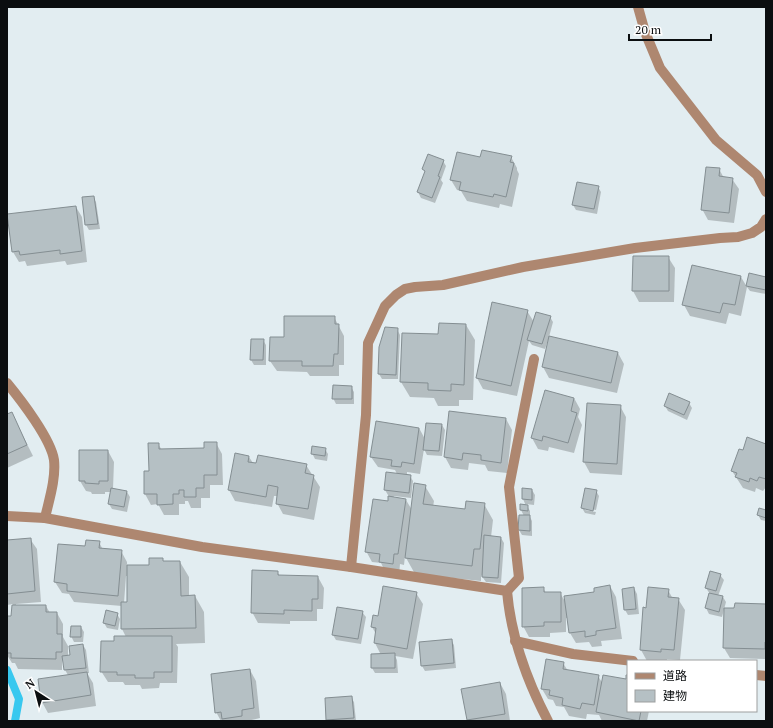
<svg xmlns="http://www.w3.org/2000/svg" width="773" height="728" font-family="'PT Serif','Noto Sans JP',serif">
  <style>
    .shadow { fill: #0003; fill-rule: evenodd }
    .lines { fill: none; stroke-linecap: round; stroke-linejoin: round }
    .stream { stroke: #38c8ef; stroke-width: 8 }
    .building { fill: #b5c0c4; stroke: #848e92 }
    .lane { stroke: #ae8770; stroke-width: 10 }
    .street { stroke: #ae8770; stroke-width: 10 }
  </style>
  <rect width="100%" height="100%" fill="#e2edf1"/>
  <g class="shadow">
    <path d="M511 157 517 168V170L519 174 512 207 500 204 499 208 467 201 461 191 457 190 451 180 481 158Z"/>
    <path d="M443 161 446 166 441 180 443 183 435 203 421 198 418 192 426 173 423 169Z"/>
    <path d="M719 169 724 178 732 179 739 189 734 223 708 220 702 209Z"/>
    <path d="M598 187 601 192 597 214 576 210 573 205Z"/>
    <path d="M93 197 96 202 100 229 89 230 86 225Z"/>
    <path d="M76 207 82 217 87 262 67 265 65 261 27 266 25 261 19 262 13 252Z"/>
    <path d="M668 257 675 268 674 302H639L633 291Z"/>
    <path d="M692 266 741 277 747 287 749 274 766 278V294L750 291 747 287 741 316 729 313 726 324 690 316 684 305Z"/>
    <path d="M527 311 534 322 550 317 553 322 549 337 618 353 624 364 617 393 549 378 543 367 549 340H548L545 349 532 345 529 341 517 396 483 389 477 378Z"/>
    <path d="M334 317 344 336V365H339V376H310L307 372 277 371 270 361 285 338Z"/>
    <path d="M466 325 475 340 473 400H459V406H438L434 398 410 397 401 382 439 335Z"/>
    <path d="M397 329 400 335 398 379H382L379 374Z"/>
    <path d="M263 340 266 345V365H254L251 360Z"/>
    <path d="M351 387 354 392V404H336L333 398Z"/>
    <path d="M574 398 580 409 578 417 582 425 574 453 549 447 548 451 538 449 532 438Z"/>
    <path d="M689 403 692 408 687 420 668 411 665 406Z"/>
    <path d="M620 406 626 417 622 475 590 473 584 462Z"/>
    <path d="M450 412 506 419 512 430 507 473 488 471 485 465 469 463 468 470 451 468 445 457Z"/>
    <path d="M7 415 17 424 33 456 7 468Z"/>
    <path d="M442 425 445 430 442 456 427 455 424 449 420 474 407 472V475L410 476 413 481 411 498 394 496 393 498 406 500 412 510 425 486 434 501 433 507 466 510 484 504 493 520 491 537 501 538 504 543 501 583 486 582 481 575V581L415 574 405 556 404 565 400 564 399 575 386 573 381 563 372 562 366 551 388 502 389 496 388 495 385 490 387 473 397 474 395 470 378 467 371 457 419 428 425 439Z"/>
    <path d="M216 443 222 454 223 485H210V498H201V508H191L188 501H185V504H179V515H164L158 504 151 505 145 494 150 472 158 444 162 450 205 449Z"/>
    <path d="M766 445V487L763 491 756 488 755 492 743 488 732 471 744 451Z"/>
    <path d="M325 449 328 454 327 461 315 459 312 453Z"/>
    <path d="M108 451 114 462 113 489 127 492 130 497 127 512 112 509 109 504 112 492H105V494H92L91 492 86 491 80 481Z"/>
    <path d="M249 457 253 463 306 465 320 487 314 520 283 514 277 503 278 496H274L272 507 235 501 229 490Z"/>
    <path d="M523 490H532L535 495 534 505 526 504 530 511V517L532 521V536L522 535 519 530 520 516H524L521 510V505L526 506 523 499Z"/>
    <path d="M596 491 599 496 596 510 585 508V510L596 512 595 515 585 513 582 508Z"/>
    <path d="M766 511V521L761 520 758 515Z"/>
    <path d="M30 539 37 549 41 602 16 604V606H46L50 613H57L63 624V637L68 646V656H71L83 645 86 650 89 673H87L93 683 96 706 48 713 42 702 68 675 65 670 64 659H62V670L18 669 15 663H12L7 655V617H12L13 604 7 605V541Z"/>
    <path d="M99 542 103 550 121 551 127 562V566H150L162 559 164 562H180L189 577V596H195L204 612 205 643 176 644 178 647 177 683H160L159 688 142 689 140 685H125L123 682H108L101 671 115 642 126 637 122 629V606L74 602 69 594 62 593 55 582 59 545 86 547ZM126 576H128V603H124Z"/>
    <path d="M277 572 280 576 318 577 324 588 323 609H317V621H290V624L258 623 252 612Z"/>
    <path d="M720 575 724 580 718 596 723 597 726 602 722 617 709 614 706 608 710 594 706 588Z"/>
    <path d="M610 586 616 597 622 639 601 641 602 646 592 647 589 642 576 643 570 633 568 618H566V632L550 633V637H529L523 626 543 588 546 593H560L566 603Z"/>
    <path d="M634 588 637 594 639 614 628 615 625 610Z"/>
    <path d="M668 590 673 599H678L685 610 680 660 667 659V661H647L641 650 647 609Z"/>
    <path d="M416 593 423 604 413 659 395 656 397 660 398 673H375L372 668V655H381L375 643 376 634 372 627 379 617Z"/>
    <path d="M766 605V659L730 658 724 648Z"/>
    <path d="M362 612 366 617 361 644 336 640 333 635Z"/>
    <path d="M117 614 120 619 118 630 107 628 104 623Z"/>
    <path d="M81 627 84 632 83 642H74L71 636Z"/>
    <path d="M451 640 454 645 456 668 425 671 422 666Z"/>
    <path d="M563 663 568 671 598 676 603 684 627 680 628 676V711H649L647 721H602L599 715 587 714 586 719 569 716 564 707 556 706 553 700 548 699 542 689Z"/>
    <path d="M250 670 256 681 260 718 247 721H221L216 712Z"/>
    <path d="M500 683 506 694 510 721H468L462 690Z"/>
    <path d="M351 697 354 702 356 721H328L327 720Z"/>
  </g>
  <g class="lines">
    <path class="stream" d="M7 670 19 699 15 721"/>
  </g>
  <g class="building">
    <path d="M482 150 512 156 510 162 514 163 506 197 494 194 493 197 459 190 461 182 450 180 457 152 480 157Z"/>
    <path d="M428 154 444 160 438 176 440 177 432 198 417 192 425 171 422 169Z"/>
    <path d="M706 167 720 168 719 176 733 178 729 213 701 210Z"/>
    <path d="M577 182 599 186 594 209 572 205Z"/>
    <path d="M94 196 98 224 85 225 82 197Z"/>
    <path d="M76 206 82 251 60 254V250L20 255 19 251 12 252 7 214Z"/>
    <path d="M633 256H669V291H632Z"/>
    <path d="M692 265 741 276 735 305 723 303 720 313 682 305Z"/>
    <path d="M749 273 766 277V290L746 286Z"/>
    <path d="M492 302 528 310 511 386 476 378Z"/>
    <path d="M536 312 551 316 542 344 527 340Z"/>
    <path d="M284 316H335V324H339L338 354H334L333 366H302V361H269L270 337H284Z"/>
    <path d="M439 323 466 324 464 385 451 384V391L428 390V383L400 382 402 333 438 334Z"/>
    <path d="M385 327 398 328 396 375 378 374 379 347Z"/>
    <path d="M549 336 618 352 611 383 542 367Z"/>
    <path d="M251 339H264L263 360H250Z"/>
    <path d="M333 385 352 386V399H332Z"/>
    <path d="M545 390 574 398 571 411 577 413 568 443 543 436 542 441 531 438Z"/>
    <path d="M669 393 690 402 684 415 664 406Z"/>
    <path d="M587 403 621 405 617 464 583 462Z"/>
    <path d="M449 411 506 418 501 463 481 460V455L463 453 462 460 444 457Z"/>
    <path d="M12 412 27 445 7 454V414Z"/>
    <path d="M376 421 419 428 414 464 402 462 401 467 391 466 392 460 370 457Z"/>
    <path d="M426 423 442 424 439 451 423 450Z"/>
    <path d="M747 437 766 444V479L759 477 757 481 750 478 749 482 735 477 737 473 731 471 739 449 743 450Z"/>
    <path d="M204 442H217V475H204V488H196V497H184V490H179V494H173V504L157 505V494H144V471H149L148 443H159V449L204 448Z"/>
    <path d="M312 446 326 448 325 456 311 454Z"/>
    <path d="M79 450H108V481H99V484L85 483V481H79Z"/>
    <path d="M235 453 249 456 248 462 256 463 258 455 307 464 305 473 314 475 308 509 276 504 278 487 268 485 266 497 228 490Z"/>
    <path d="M386 472 411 475 409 493 384 490Z"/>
    <path d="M414 483 426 485 423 504 465 509 466 501 485 503 480 549H474L472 566 405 558Z"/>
    <path d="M111 488 127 491 124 507 108 504Z"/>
    <path d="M522 488 532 489V500L522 499Z"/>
    <path d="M585 488 597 490 593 511 581 508Z"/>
    <path d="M388 496 406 499 398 554H394L393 564 379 562 380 554 365 552 373 499 388 501Z"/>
    <path d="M520 504 528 505V511L520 510Z"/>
    <path d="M759 508 766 510V518L757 515Z"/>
    <path d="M519 515H530V531L518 530Z"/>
    <path d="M484 535 501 537 498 578 482 577Z"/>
    <path d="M31 538 35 591 7 594V540Z"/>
    <path d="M86 540 100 541 99 548 122 550 118 596 67 591V584L54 582 58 544 85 546Z"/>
    <path d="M149 558H163V561H180L181 596 195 595 196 628 121 629V602H127V565H149Z"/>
    <path d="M252 570 278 571V575L318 576V599H312V611L284 610V614L251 613Z"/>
    <path d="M710 571 721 574 716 591 705 588Z"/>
    <path d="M610 585 616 628 596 631V635L585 637V631L569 633 564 596 594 592V588Z"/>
    <path d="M383 586 417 592 407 649 374 643 376 628 371 627 373 615 378 616Z"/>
    <path d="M544 587V592H561V622H544V626L522 627V588Z"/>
    <path d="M634 587 636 609 624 610 622 589Z"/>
    <path d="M648 587 669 589 668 597 679 598 674 650 661 649V652L640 650 643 607 646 608Z"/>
    <path d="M709 593 723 596 719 612 705 608Z"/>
    <path d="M735 603 766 604V642H765V649L723 648 724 608H734Z"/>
    <path d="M12 605H46V612H57V634H62V652H56V659L11 658V653H7V616H11Z"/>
    <path d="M337 607 363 611 358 639 332 635Z"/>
    <path d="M106 610 118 613 115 626 103 623Z"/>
    <path d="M71 626H81V637H70Z"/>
    <path d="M114 636H172V672H154V678H135V675H117V672H100L101 641H114Z"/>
    <path d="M452 639 454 663 421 666 419 642Z"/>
    <path d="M83 644 86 668 64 670 62 656 70 655 69 646Z"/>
    <path d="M395 653V668H371V654Z"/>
    <path d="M546 659 564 662 563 669 599 675 594 705 582 703 580 709 562 705 563 698 549 695 550 690 541 689Z"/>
    <path d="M250 669 254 708 242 710V716L222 719 221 712 215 713 211 674Z"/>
    <path d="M87 672 91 695 41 703 38 679Z"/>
    <path d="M603 675 626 679V675H628V711H641L639 721 596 712Z"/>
    <path d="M500 682 505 714 467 720 461 689Z"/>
    <path d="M352 696 354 718 326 720 325 698Z"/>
  </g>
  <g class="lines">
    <g class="lane">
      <path d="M638 7 645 32 660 68 716 140 757 175 766 192"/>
      <path d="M7 383C21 400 51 439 54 460 56 479 49 500 45 518"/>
      <path d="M351 567 366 415 368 343 385 306 396 295 405 289 415 287 443 285 523 267 635 248 720 238 738 237 752 233 761 227 766 219"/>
      <path d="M515 641 573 654 633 661"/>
      <path d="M756 675 766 676"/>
    </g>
    <g class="street">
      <path d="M7 516 45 518 202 547 351 567 507 591C511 637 527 681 548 721"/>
      <path d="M507 591 519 578 509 487 534 359"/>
    </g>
  </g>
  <rect width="773" height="728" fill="none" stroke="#0b0e10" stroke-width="16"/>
  <rect x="627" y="660" width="130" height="52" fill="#ffffff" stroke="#9d9f9f"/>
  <rect x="635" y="673" width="20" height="6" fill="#ae8770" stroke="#9d9f9f"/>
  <text x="663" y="680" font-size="12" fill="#0b0e10">道路</text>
  <rect x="635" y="690" width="20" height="12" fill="#b5c0c4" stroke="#9d9f9f"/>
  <text x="663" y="700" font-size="12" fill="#0b0e10">建物</text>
  <g transform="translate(36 692) rotate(324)" stroke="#ffffff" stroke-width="3" paint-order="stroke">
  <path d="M0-3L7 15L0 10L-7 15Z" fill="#0b0e10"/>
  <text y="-6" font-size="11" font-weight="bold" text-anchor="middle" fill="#0b0e10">N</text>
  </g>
  <path d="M629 34v6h82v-6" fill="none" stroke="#0b0e10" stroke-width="2"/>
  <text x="635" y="34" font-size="12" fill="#0b0e10" stroke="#ffffff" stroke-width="3" paint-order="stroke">20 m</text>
</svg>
